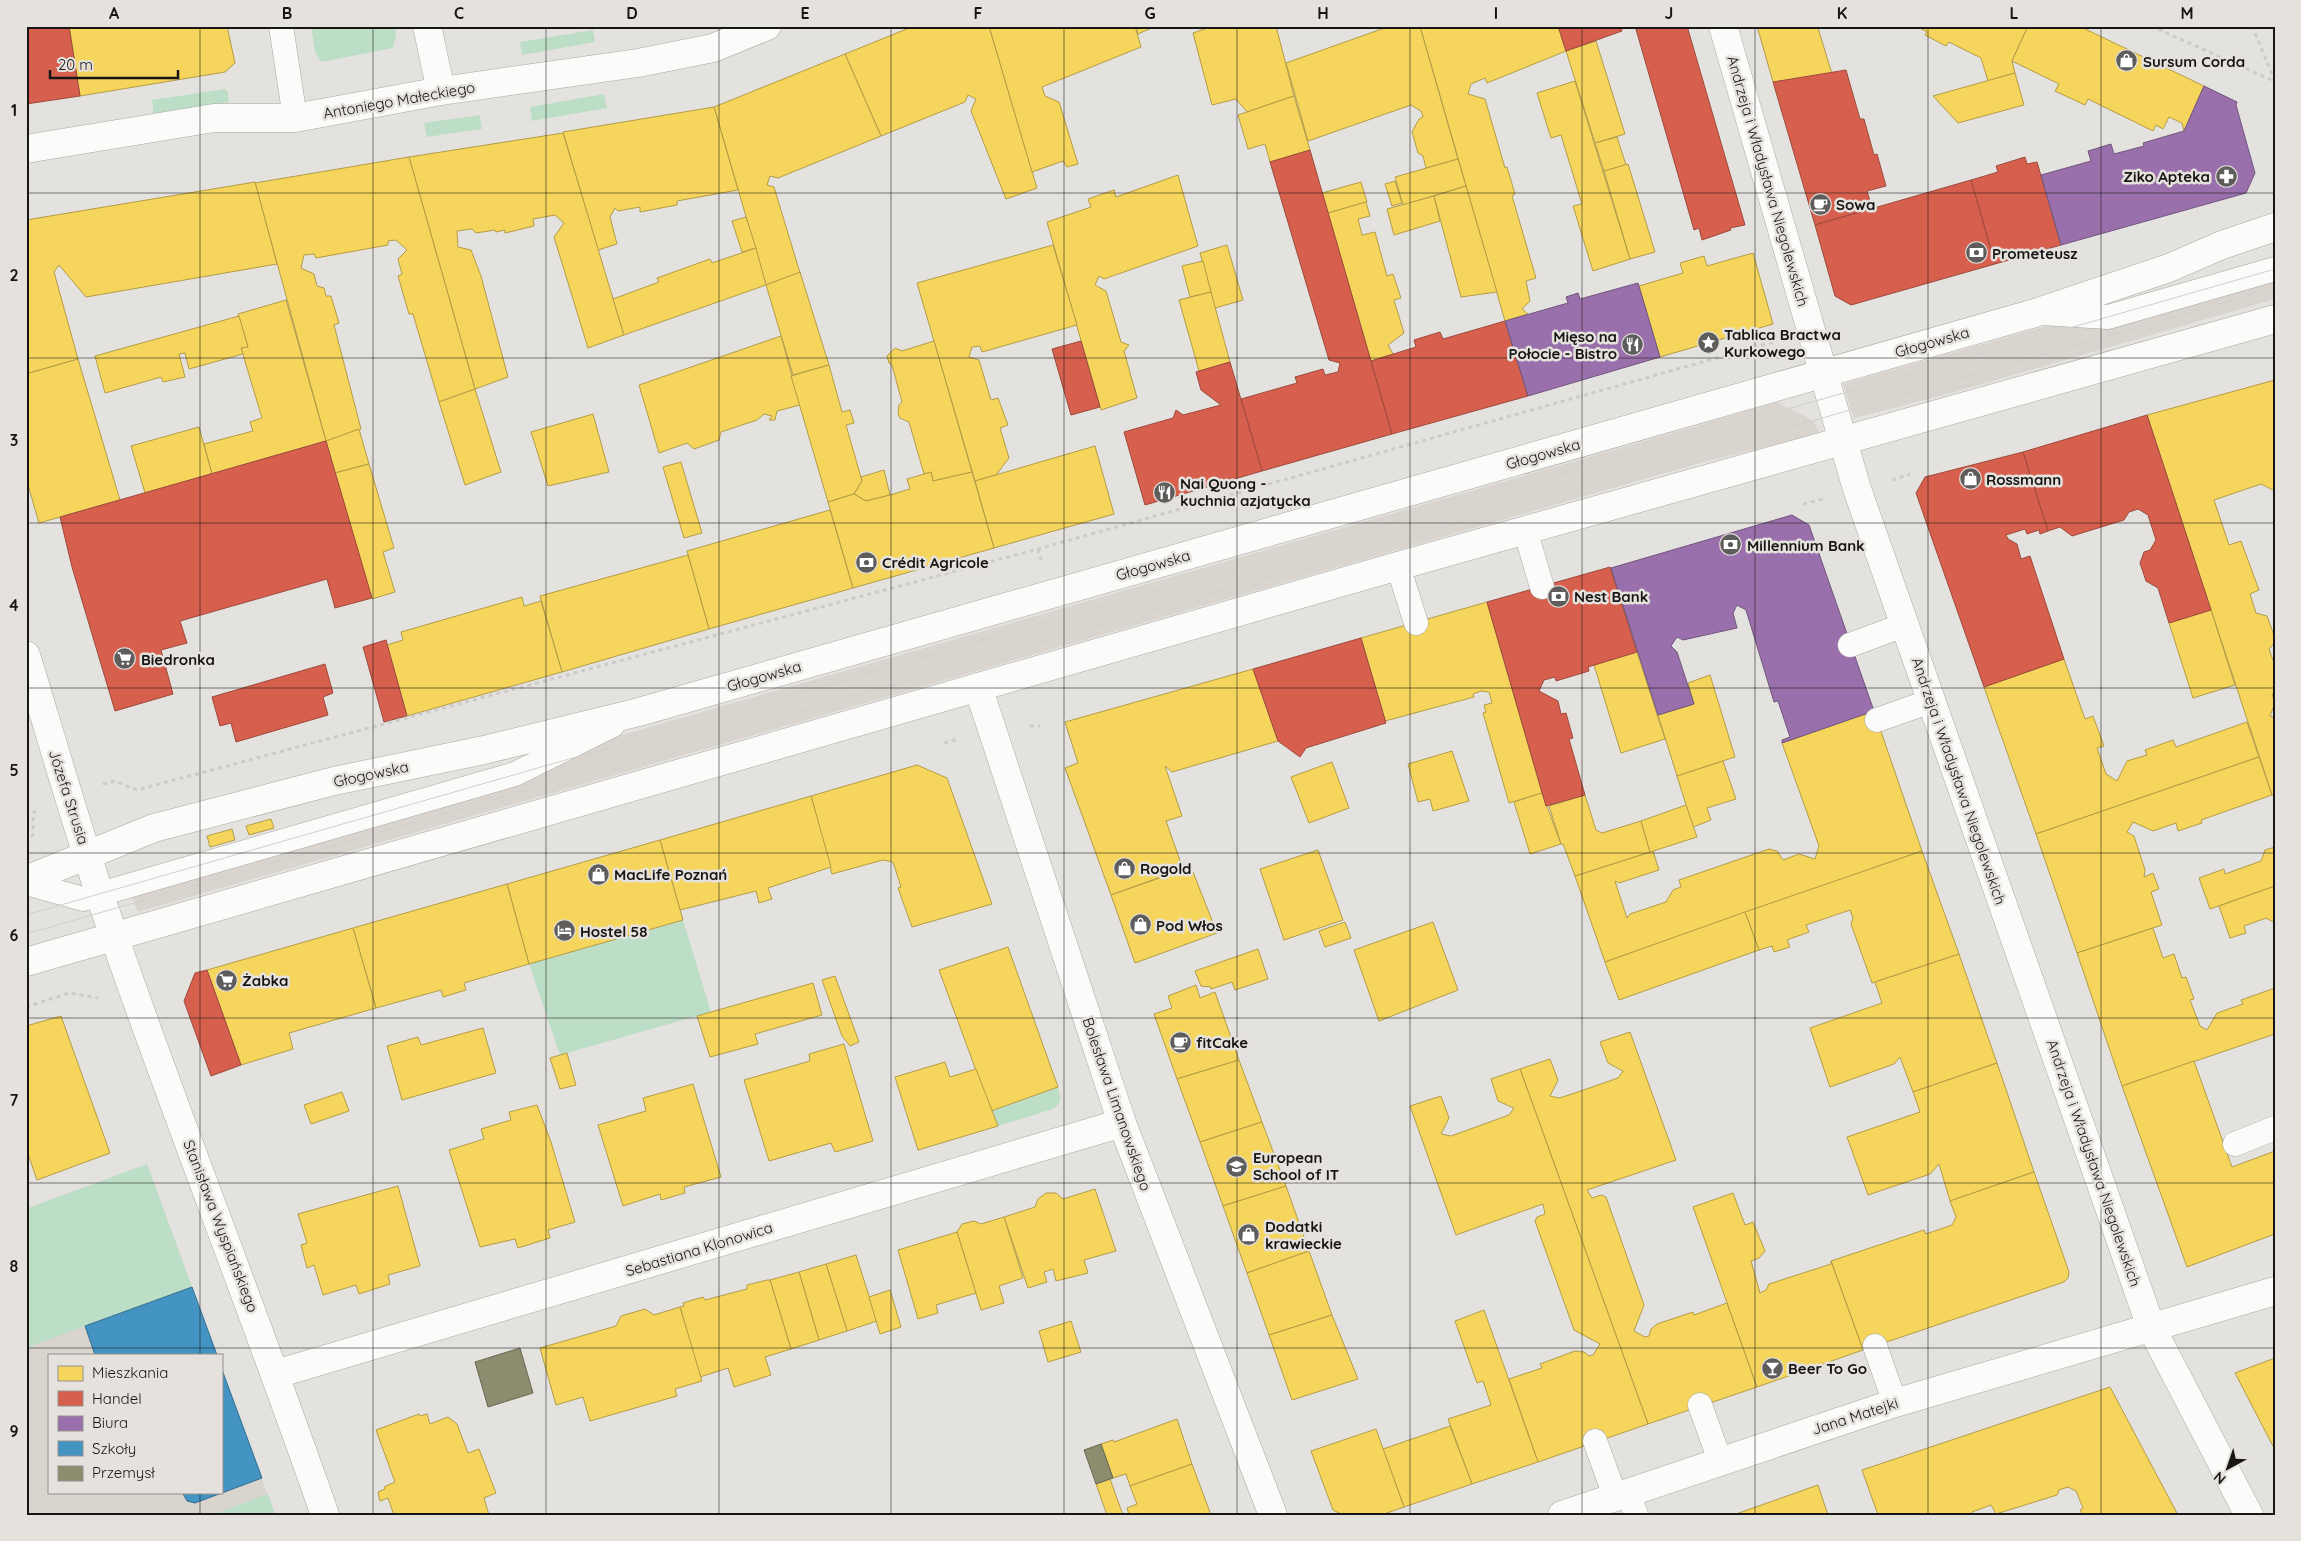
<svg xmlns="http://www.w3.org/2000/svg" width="2301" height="1541" font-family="Quicksand,sans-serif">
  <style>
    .built { fill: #dad4ce }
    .green { fill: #bddec6 }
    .homes { fill: #f6d55c; stroke: #b39c47 }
    .shops { fill: #d6604d; stroke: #9d4a3c }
    .offices { fill: #9970ab; stroke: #72557e }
    .schools { fill: #4393c3; stroke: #366e8f }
    .industry { fill: #8c8c6e; stroke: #696953 }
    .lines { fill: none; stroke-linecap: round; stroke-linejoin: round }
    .service-casing { stroke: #a9a8a5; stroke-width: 25 }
    .minor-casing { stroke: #a9a8a5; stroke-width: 29 }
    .tertiary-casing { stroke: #a9a8a5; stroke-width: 29 }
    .path { stroke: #cbcbcb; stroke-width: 3; stroke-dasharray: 4 4; stroke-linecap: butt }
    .service { stroke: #fbfbfa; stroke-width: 24 }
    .minor { stroke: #fbfbfa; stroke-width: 28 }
    .tertiary { stroke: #fbfbfa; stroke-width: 28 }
    .tram { stroke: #d0d0cf; stroke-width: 1 }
    .grid { fill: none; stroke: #171615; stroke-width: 1; stroke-opacity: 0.55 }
    .labels { text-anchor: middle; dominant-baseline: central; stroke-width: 5; stroke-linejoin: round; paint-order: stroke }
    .poi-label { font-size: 15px; font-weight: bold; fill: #171615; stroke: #e5e2de; text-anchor: start }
    .street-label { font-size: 15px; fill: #171615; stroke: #e5e2de }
    .neatline { fill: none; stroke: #171615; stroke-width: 2 }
    .grid-label { font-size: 16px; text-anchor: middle; font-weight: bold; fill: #171615 }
  </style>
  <rect width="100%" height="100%" fill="#e4e2df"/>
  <g class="built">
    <path d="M2275 261V299L1951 393 1854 418 1843 384Z"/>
    <path d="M1776 402 1805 416 1815 424 1820 434 1707 461 138 912 125 878 1697 426Z"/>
    <path d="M147 1164 217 1355H49V1492H221V1367L275 1515H26V1209Z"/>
  </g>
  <g class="green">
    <path d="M311 26H395L396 36 393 48 321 62 315 52Z"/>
    <path d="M593 30 595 42 522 55 520 42Z"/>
    <path d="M225 89 228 92 229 102 154 115 152 100Z"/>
    <path d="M604 94 607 108 532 121 530 107Z"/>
    <path d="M480 115 482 129 427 137 424 123Z"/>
    <path d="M683 920 711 1012 560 1055 529 964Z"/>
    <path d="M1058 1087C1061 1097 1062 1103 1053 1109L998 1126 993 1110Z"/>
    <path d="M147 1164 192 1287 26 1348V1209Z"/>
    <path d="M268 1494 275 1515H212Z"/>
  </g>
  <g class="homes">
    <path d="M69 26H227L235 63 225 72 80 96Z"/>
    <path d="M914 26H989L1037 188 1006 199 971 111 976 99 968 95 965 102 881 136 845 54Z"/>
    <path d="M989 26H1135L1141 47 1042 87 1045 96 1059 102 1078 164 1067 167 1063 161 1032 172Z"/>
    <path d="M1136 26H1156L1138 34Z"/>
    <path d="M1276 26 1294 96 1247 112 1236 99 1212 105 1193 33 1213 26Z"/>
    <path d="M1390 26H1420L1458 159 1426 168 1423 156 1418 153 1412 132 1419 119 1423 117 1421 111 1411 105 1308 141 1286 63Z"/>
    <path d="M1420 26H1558L1566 51 1487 83 1485 78 1471 84 1468 94 1485 99 1505 168 1507 167 1515 194 1512 196 1536 278 1526 281 1530 301 1522 309 1528 314 1505 321Z"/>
    <path d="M1757 26H1823L1818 28 1832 74 1773 82Z"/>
    <path d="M1916 26H2028L2012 61 2015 73 1988 81 1981 58 1949 42 1946 46 1925 35 1927 32Z"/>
    <path d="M2028 26H2079L2204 86 2184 131 2182 123 2169 117 2163 129 2156 125 2153 131 2088 99 2085 105 2055 91 2059 84 2012 61Z"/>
    <path d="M1596 41 1625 134 1595 143 1566 51Z"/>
    <path d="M845 54 881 136 778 178 770 176 767 185 774 187 800 273 766 285 714 107Z"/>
    <path d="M2015 73 2024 105 1958 123 1933 96Z"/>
    <path d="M1575 81 1630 259 1593 271 1573 206 1582 204 1561 135 1551 138 1537 93Z"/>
    <path d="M1294 96 1310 150 1270 162 1265 144 1248 149 1238 115Z"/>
    <path d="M714 107 738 190 677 201V205L640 212V207L618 211 615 208 610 217 617 244 598 250 563 132Z"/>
    <path d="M563 133 624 335 588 348 554 237 564 223 555 215 533 219 534 226 505 233V230L496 232 495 230 476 233 472 229 457 231 458 247 471 250 481 276 508 377 475 389 409 157Z"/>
    <path d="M1617 137 1626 165 1604 171 1595 143Z"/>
    <path d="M409 157 475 389 439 402 413 314H409L398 276 402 274 398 259 407 250 396 240 388 241V245L316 258 314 254 304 255 301 268 314 274 317 286 324 288 326 296H331L339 323 334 325 361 429 326 441 255 183Z"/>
    <path d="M1458 159 1466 186 1403 205 1395 177Z"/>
    <path d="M1628 164 1655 252 1630 259 1604 171Z"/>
    <path d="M1178 175 1198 246 1104 279 1099 276 1095 285 1106 291 1121 342 1129 345 1124 351 1137 398 1101 410 1047 222 1091 207 1088 199 1114 190 1116 197Z"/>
    <path d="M1395 181 1402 203 1392 206 1385 184Z"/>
    <path d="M255 182 277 264 86 297 59 265 54 272 78 359 26 374V220Z"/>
    <path d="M1361 182 1367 202 1328 213 1322 193Z"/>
    <path d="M1466 186 1497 292 1461 297 1434 196Z"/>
    <path d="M1434 196 1440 221 1394 235 1387 209Z"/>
    <path d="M1366 202 1370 216 1358 219 1362 235 1375 232 1387 276 1393 274 1401 298 1394 300 1404 333 1388 345 1393 354 1371 361 1328 213Z"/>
    <path d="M746 217 756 248 742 252 732 221Z"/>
    <path d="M1053 245 1077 325 982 352 980 346 972 347 969 357 979 360 991 400 998 398 1008 425 1000 428 1009 458 996 475 975 481 917 283Z"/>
    <path d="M1227 245 1243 300 1215 308 1200 253Z"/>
    <path d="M756 248 766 285 624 335 613 299 659 282 657 278 710 259 712 263Z"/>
    <path d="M1753 253 1773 324 1660 357 1639 286 1683 273 1680 263 1704 256 1707 266Z"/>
    <path d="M1203 261 1211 292 1190 297 1182 266Z"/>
    <path d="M800 272 829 365 793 375 766 285Z"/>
    <path d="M1211 292 1230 362 1199 371 1179 300Z"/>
    <path d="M286 300 326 441 212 474 204 444 253 431 250 422 262 418 241 348 248 347 238 314Z"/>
    <path d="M239 316 248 347 241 348 243 354 189 369 185 353 179 354 185 377 163 382 161 377 105 393 95 356Z"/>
    <path d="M781 336 800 405 777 411 775 420H769L772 416 764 414 757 420 721 432 719 440 694 449 687 443 659 453 639 385Z"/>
    <path d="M934 341 972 472 933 481 931 472 924 474 909 422 900 418 898 414 899 405 902 402 892 365 889 363 887 356 895 348 902 351Z"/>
    <path d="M78 359 120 500 39 523 26 478V374Z"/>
    <path d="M829 365 842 412 850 410 854 423 846 425 862 481 854 494 828 502 791 376Z"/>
    <path d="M2275 380V491L2261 484 2214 500 2229 545 2241 541 2259 590 2250 594 2256 613 2267 616 2275 638V642L2269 649 2275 666V693L2272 694 2275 703 2270 716 2275 718V795H2272L2147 415Z"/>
    <path d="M475 389 501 472 465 485 439 402Z"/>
    <path d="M593 414 609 472 548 486 531 432Z"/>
    <path d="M199 427 212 474 145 493 131 446Z"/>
    <path d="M359 429 369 464 335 473 326 441Z"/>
    <path d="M1095 446 1114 514 994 548 975 481Z"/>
    <path d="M681 462 702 533 684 538 663 467Z"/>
    <path d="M369 464 394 548 383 552 395 592 372 599 335 473Z"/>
    <path d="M884 470 890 495 866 501 854 494 862 481 861 477Z"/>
    <path d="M931 472 933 481 972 472 994 548 853 588 828 502 854 494 866 501 890 495 910 489 907 479Z"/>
    <path d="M830 510 853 588 709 629 687 551Z"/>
    <path d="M688 555 709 629 562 672 540 596Z"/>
    <path d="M522 597 524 606 541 601 562 672 407 716 387 645 403 640 401 632Z"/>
    <path d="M1487 602 1542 793 1509 803 1483 713 1486 712 1484 705 1492 703 1489 692 1481 691 1473 694 1474 697 1385 721 1361 638Z"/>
    <path d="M2211 610 2235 685 2193 698 2169 623Z"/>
    <path d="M1637 652 1665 739 1621 753 1594 665Z"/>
    <path d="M2064 659 2085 719 2093 716 2104 746 2097 748 2106 774 2117 781 2127 761 2147 755 2145 750 2173 740 2176 747 2247 722 2259 757 2036 834 1984 687Z"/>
    <path d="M1253 669 1278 741 1172 772 1165 766 1182 816 1166 821 1183 869 1111 895 1065 768 1078 763 1065 722Z"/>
    <path d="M1710 675 1735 757 1677 776 1658 715 1694 704 1688 683Z"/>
    <path d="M1874 711 1922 851 1605 962 1575 876 1653 851 1659 870 1619 883 1615 881 1627 918 1630 914 1666 902 1673 890 1681 887 1679 880 1769 849 1777 851 1783 860 1799 854 1815 859 1819 846 1782 743Z"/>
    <path d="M1452 751 1469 801 1433 811 1430 799 1418 802 1408 764Z"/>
    <path d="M2259 757 2272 795 2201 820 2202 823 2178 831 2176 823 2153 831 2133 822 2127 832 2134 836 2145 870 2144 877 2153 873 2159 889 2151 892 2162 925 2077 953 2036 834Z"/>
    <path d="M1723 761 1736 799 1707 808 1711 820 1693 827 1677 776Z"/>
    <path d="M1332 762 1349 808 1309 823 1291 777Z"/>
    <path d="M917 765 947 778 992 904 912 927 898 888 901 887 893 862 883 860 832 874 811 796Z"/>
    <path d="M1542 793 1561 844 1530 854 1514 802Z"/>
    <path d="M1585 795 1596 830 1602 833 1641 821 1650 852 1575 876 1563 844H1561L1549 806Z"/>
    <path d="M811 796 831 867 768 888 772 899 759 903 756 891 680 910 660 840Z"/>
    <path d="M1686 805 1697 837 1650 852 1641 821Z"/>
    <path d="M271 819 274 828 249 835 246 826Z"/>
    <path d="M232 829 235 840 210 847 207 836Z"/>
    <path d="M660 840 683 920 529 964 507 884Z"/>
    <path d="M2275 847V886L2210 909 2199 878 2224 869 2225 874 2261 861 2265 850Z"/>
    <path d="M1318 850 1343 920 1284 940 1260 869Z"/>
    <path d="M1922 851 1959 954 1872 983 1851 924 1853 918 1850 910 1806 925 1809 932 1787 940 1790 947 1774 952 1772 946 1759 950 1745 912Z"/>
    <path d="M1191 867 1217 933 1135 963 1111 895Z"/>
    <path d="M507 884 529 964 464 983 466 990 443 997 441 990 376 1008 353 928Z"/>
    <path d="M2275 886V923L2266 918 2244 926 2246 933 2230 938 2219 906Z"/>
    <path d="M1745 912 1759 950 1619 1000 1605 962Z"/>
    <path d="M1345 922 1351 938 1325 947 1319 931Z"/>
    <path d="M1433 922 1458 990 1379 1021 1354 950Z"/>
    <path d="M353 928 376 1008 289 1033 293 1049 241 1065 207 970Z"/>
    <path d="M2153 928 2163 958 2174 954 2182 978 2186 977 2194 999 2190 1000 2200 1026 2207 1030 2217 1013 2243 1004 2241 1000 2275 988V1034L2122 1086 2077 953Z"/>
    <path d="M1008 947 1058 1087 991 1111 939 970Z"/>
    <path d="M1258 949 1268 979 1235 990 1232 982 1211 989V987L1201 986 1195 971Z"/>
    <path d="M1959 954 1997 1063 1913 1092 1900 1057 1894 1064 1830 1087 1810 1028 1882 1003 1875 982Z"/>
    <path d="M835 976 859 1042 850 1046 842 1036 822 980Z"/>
    <path d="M813 983 822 1015 755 1034 758 1044 710 1057 697 1016Z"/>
    <path d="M1196 985 1200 998 1215 992 1239 1060 1177 1079 1154 1014 1172 1008 1168 996Z"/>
    <path d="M61 1016 110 1153 37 1180 26 1148V1026Z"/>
    <path d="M483 1028 496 1073 402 1100 387 1046 418 1037 421 1045Z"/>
    <path d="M1630 1032 1676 1160 1587 1190 1592 1198 1601 1195 1606 1197 1644 1305 1634 1331 1645 1337 1649 1336 1651 1329 1657 1324 1693 1312 1694 1315 1727 1303 1757 1387 1648 1424 1520 1069 1550 1059 1558 1080 1550 1096 1559 1098 1572 1094 1618 1078 1623 1071 1608 1063 1600 1042Z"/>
    <path d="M844 1044 873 1141 835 1152 831 1143 769 1161 744 1080 810 1061 809 1054Z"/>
    <path d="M567 1053 576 1085 560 1089 550 1058Z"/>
    <path d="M1239 1060 1262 1122 1200 1142 1177 1079Z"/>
    <path d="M2194 1061 2232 1167 2275 1151V1234L2187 1267 2122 1086Z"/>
    <path d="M945 1062 950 1077 976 1069 998 1126 918 1150 895 1077Z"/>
    <path d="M1997 1063 2034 1172 1950 1201 1939 1164 1930 1174 1868 1195 1847 1137 1920 1112 1913 1092Z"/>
    <path d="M1520 1069 1648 1424 1538 1462 1509 1379 1542 1368 1540 1364 1575 1351 1584 1352 1589 1356 1593 1355 1600 1344 1574 1330 1535 1221 1537 1217 1545 1214 1543 1204 1456 1235 1410 1106 1441 1096 1449 1118 1441 1134 1451 1136 1509 1115 1514 1108 1498 1101 1491 1079Z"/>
    <path d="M693 1084 721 1177 684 1187 685 1193 661 1200 660 1194 623 1206 598 1125 646 1111 643 1098Z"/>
    <path d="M342 1092 349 1111 311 1124 304 1105Z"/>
    <path d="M537 1105 551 1142 575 1222 548 1230 550 1238 518 1248 515 1239 480 1247 449 1150 484 1139 481 1129 511 1120 509 1112Z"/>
    <path d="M1262 1122 1286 1186 1223 1206 1200 1142Z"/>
    <path d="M2034 1172 2069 1272 2068 1278 2064 1282 1863 1350 1831 1261 1924 1230 1926 1234 1952 1225 1956 1217 1950 1201Z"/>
    <path d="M398 1186 420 1266 388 1275 390 1284 359 1294 356 1285 323 1295 314 1265 307 1268 301 1245 307 1243 298 1214Z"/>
    <path d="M1286 1186 1309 1251 1247 1273 1223 1206Z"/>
    <path d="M1095 1189 1116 1251 1084 1260 1088 1273 1056 1281 1053 1269 1044 1272 1047 1282 1028 1288 1004 1217 1035 1207 1038 1199 1046 1193H1056L1063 1199Z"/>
    <path d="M1733 1193 1745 1225 1753 1222 1765 1251 1759 1258 1751 1261 1760 1293 1766 1290 1769 1284 1831 1264V1261L1863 1350 1757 1387 1693 1207Z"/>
    <path d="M1004 1217 1023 1278 999 1286 1004 1303 981 1310 957 1232 962 1224 974 1221 981 1224Z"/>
    <path d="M957 1232 976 1293 936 1305 938 1313 918 1319 898 1250Z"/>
    <path d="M1309 1251 1332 1315 1269 1335 1247 1273Z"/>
    <path d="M856 1255 877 1321 847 1331 826 1264Z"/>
    <path d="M826 1264 847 1331 819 1340 799 1272Z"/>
    <path d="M799 1272 819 1340 791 1349 770 1280Z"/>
    <path d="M767 1280H770L791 1349 765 1357 771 1375 734 1387 728 1368 700 1377 680 1307 684 1306 683 1303 703 1297 705 1300 747 1289V1285Z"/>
    <path d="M890 1290 901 1327 880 1334 869 1297Z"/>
    <path d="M680 1307 702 1381 675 1389 677 1396 590 1421 583 1397 556 1405 540 1348 616 1326 621 1316 645 1309 654 1315Z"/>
    <path d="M1484 1310 1538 1462 1472 1484 1448 1419 1491 1405 1483 1381 1477 1383 1455 1321Z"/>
    <path d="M1332 1315 1358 1379 1292 1400 1269 1335Z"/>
    <path d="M1071 1321 1081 1352 1048 1362 1039 1331Z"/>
    <path d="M2275 1358V1450L2235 1373Z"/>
    <path d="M2110 1387 2178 1515H2083L2080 1510 2083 1508 2076 1491 2068 1487 2059 1490 2057 1495 1996 1514 1991 1505 1972 1512V1515H1878L1862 1470Z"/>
    <path d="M419 1414 420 1416 427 1414 430 1424 448 1417 457 1424 468 1453 479 1449 496 1493 484 1498 489 1515H394L388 1498 380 1501 378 1492 385 1489 384 1487 395 1482 376 1430Z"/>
    <path d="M1177 1419 1192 1464 1130 1486 1126 1474 1113 1478 1101 1444 1113 1440 1114 1442Z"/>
    <path d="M1450 1426 1472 1484 1404 1507 1383 1449Z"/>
    <path d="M1376 1429 1404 1507 1381 1515H1343L1333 1510 1311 1451Z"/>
    <path d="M1192 1464 1211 1515H1129L1127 1508 1137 1504 1130 1486Z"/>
    <path d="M1110 1479 1123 1515H1107L1096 1484Z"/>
    <path d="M1818 1485 1828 1515H1736V1514Z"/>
  </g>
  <g class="shops">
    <path d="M26 26H69L80 96 26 104Z"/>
    <path d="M1558 26H1621L1622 31 1566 51Z"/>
    <path d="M1635 26H1687L1745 225 1730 228 1731 230 1702 240 1699 228 1694 230Z"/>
    <path d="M1846 70 1860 119H1864L1874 155 1877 154 1886 186 1867 191 1872 208 1815 225 1773 82Z"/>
    <path d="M1310 150 1392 434 1262 471 1241 399 1297 383 1295 377 1323 369 1325 375 1338 372 1340 363 1329 360 1270 162Z"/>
    <path d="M2025 157 2027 164 2037 162 2061 245 1995 264 1971 180 1998 172 1996 166Z"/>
    <path d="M1971 180 1995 264 1851 305 1835 296 1815 225Z"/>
    <path d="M1505 321 1528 396 1392 434 1371 361 1416 347 1414 340 1440 332 1443 339Z"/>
    <path d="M1081 341 1100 407 1071 415 1052 349Z"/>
    <path d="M1230 362 1262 471 1145 505 1124 432 1173 418 1176 410 1183 415 1221 405 1201 390 1196 372Z"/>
    <path d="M2147 415 2211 610 2169 623 2158 588 2146 581 2140 563 2144 552 2150 550 2156 540 2148 515 2138 509 2129 512 2124 520 2072 536 2060 527 2048 531 2023 452Z"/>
    <path d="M326 441 372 598 335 608 327 579 180 621 187 643 161 650 173 694 115 711 72 567 60 517Z"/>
    <path d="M2023 452 2048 531 2040 534 2039 530 2027 534 2025 529 2006 535 2008 539 2017 544 2021 559 2030 556 2064 659 1984 687 1916 493 1925 477Z"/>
    <path d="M1610 567 1637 652 1588 667 1589 671 1556 681 1555 677 1544 680 1539 691 1558 701 1561 714 1566 713 1573 738 1569 739 1585 795 1546 806 1487 602Z"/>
    <path d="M1361 638 1386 723 1306 748 1300 757 1278 741 1253 669Z"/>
    <path d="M386 640 407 716 384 722 363 647Z"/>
    <path d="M325 664 333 693 323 697 328 715 236 742 231 723 220 726 212 697Z"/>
    <path d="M207 970 241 1065 211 1076 184 1001 195 973Z"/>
  </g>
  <g class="offices">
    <path d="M2204 86 2237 102 2236 105 2255 173 2246 193 2061 245 2041 175 2091 161 2088 151 2111 144 2114 154 2144 146 2143 143 2184 131Z"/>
    <path d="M1638 283 1660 357 1528 396 1505 321 1568 303 1566 297 1578 293 1580 299Z"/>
    <path d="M1792 515 1809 525 1874 711 1782 743V740L1790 737 1778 701 1774 702 1746 610 1737 605 1733 613 1737 628 1683 640 1677 637 1671 646 1677 652 1694 704 1658 715 1611 568Z"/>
  </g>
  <g class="schools">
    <path d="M192 1287 217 1355H95L85 1326Z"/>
    <path d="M221 1367 262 1478 195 1503 187 1501 182 1492H221Z"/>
  </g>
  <g class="industry">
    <path d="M520 1348 533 1393 488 1407 475 1362Z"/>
    <path d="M1101 1444 1113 1478 1096 1484 1084 1450Z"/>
  </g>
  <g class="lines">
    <defs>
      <g id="service">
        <path d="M281 26 295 118"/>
        <path d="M2041 313 2108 317 2275 269"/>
        <path d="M1525 530 1542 587"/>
        <path d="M1398 566 1416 623"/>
        <path d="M1850 645 1904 625"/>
        <path d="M1877 720 1931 701"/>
        <path d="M26 883 83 899 100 894 515 774 613 725"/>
        <path d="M2235 1144 2275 1128"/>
        <path d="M1875 1346 1895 1403"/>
        <path d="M1700 1405 1720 1461"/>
        <path d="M1595 1441 1615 1496"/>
        <path d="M1628 1492 1636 1515"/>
      </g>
      <g id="minor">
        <path d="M427 26 441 91"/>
        <path d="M1723 26 1857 489 2151 1327 2249 1515"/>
        <path d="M26 149 214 118H295L441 91 638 63 713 48 767 26"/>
        <path d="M26 655C55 750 82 846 115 939 182 1132 258 1322 325 1515"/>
        <path d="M978 687 1122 1123 1273 1515"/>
        <path d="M276 1374 1122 1123"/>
        <path d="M1562 1515 1895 1403 2275 1291"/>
      </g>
      <g id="tertiary">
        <path d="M26 880 154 828 334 781 484 750 639 712 2035 313 2169 268 2222 245 2275 227"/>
        <path d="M26 962 1398 566 2275 319"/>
      </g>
    </defs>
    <use href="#service" class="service-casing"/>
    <use href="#minor" class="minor-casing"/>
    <use href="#tertiary" class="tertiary-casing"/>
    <g class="path">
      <path d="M2151 26 2274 81"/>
      <path d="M2252 26 2275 81"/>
      <path d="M1892 480 1910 474"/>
      <path d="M1803 504 1823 499"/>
      <path d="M1038 549 1041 560"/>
      <path d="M1030 726H1040"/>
      <path d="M944 743 958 739"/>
      <path d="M103 784 115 781 137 790 1038 549 1777 341"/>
      <path d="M31 836 33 835V813L36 811"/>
      <path d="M26 1007 69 993 98 998"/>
    </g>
    <use href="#service" class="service"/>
    <use href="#minor" class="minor"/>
    <use href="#tertiary" class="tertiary"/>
    <g class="tram">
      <path d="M26 915 2275 269"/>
      <path d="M26 934 2275 288"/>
    </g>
  </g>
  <path class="grid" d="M200 26V1355M373 26V1515M546 26V1515M719 26V1515M891 26V1515M1064 26V1515M1237 26V1515M1410 26V1515M1582 26V1515M1755 26V1515M1928 26V1515M2101 26V1515M26 193H2275M26 358H2275M26 523H2275M26 688H2275M26 853H2275M26 1018H2275M26 1183H2275M26 1348H2275M200 1492V1515"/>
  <defs>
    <symbol id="shop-disc" viewBox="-11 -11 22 22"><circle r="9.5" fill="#5f5d5c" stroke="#e5e2de"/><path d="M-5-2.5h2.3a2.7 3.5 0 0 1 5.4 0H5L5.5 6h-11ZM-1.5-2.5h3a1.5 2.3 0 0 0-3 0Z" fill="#fff"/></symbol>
    <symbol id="pharmacy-disc" viewBox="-11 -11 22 22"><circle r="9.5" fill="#5f5d5c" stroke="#e5e2de"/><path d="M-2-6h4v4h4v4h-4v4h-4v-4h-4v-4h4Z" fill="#fff"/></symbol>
    <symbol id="cafe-disc" viewBox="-11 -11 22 22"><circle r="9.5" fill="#5f5d5c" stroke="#e5e2de"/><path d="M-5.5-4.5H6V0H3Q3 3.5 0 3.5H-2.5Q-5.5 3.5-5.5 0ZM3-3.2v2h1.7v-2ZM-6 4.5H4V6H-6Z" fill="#fff"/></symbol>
    <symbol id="bank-disc" viewBox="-11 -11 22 22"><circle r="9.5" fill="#5f5d5c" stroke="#e5e2de"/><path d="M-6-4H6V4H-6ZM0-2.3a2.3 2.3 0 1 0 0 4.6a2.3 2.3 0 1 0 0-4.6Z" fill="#fff"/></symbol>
    <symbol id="sight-disc" viewBox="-11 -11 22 22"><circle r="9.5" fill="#5f5d5c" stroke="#e5e2de"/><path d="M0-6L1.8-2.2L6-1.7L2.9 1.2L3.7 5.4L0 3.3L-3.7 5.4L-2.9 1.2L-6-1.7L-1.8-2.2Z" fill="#fff"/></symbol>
    <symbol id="restaurant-disc" viewBox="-11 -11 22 22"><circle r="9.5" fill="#5f5d5c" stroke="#e5e2de"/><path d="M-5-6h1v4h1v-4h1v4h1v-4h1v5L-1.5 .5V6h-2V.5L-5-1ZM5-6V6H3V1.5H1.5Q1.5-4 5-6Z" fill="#fff"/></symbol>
    <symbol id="supermarket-disc" viewBox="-11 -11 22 22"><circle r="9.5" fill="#5f5d5c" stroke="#e5e2de"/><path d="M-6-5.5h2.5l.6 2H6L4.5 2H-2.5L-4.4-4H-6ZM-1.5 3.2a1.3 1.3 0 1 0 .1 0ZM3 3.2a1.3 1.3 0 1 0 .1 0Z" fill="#fff"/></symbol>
    <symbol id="hotel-disc" viewBox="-11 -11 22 22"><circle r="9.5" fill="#5f5d5c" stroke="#e5e2de"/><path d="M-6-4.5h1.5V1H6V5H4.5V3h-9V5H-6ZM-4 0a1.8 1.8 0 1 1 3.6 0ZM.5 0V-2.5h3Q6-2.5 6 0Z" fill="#fff"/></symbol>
    <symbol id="school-disc" viewBox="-11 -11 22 22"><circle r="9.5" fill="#5f5d5c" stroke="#e5e2de"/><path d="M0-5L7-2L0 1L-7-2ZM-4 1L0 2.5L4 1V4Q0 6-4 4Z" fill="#fff"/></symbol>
    <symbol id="bar-disc" viewBox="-11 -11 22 22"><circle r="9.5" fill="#5f5d5c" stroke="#e5e2de"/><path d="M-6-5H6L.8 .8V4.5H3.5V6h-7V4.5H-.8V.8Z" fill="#fff"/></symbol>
  </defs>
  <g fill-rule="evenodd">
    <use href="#shop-disc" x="2114" y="48" width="25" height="25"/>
    <use href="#pharmacy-disc" x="2214" y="164" width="25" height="25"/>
    <use href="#cafe-disc" x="1808" y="192" width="25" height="25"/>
    <use href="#bank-disc" x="1964" y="240" width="25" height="25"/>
    <use href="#sight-disc" x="1696" y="330" width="25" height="25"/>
    <use href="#restaurant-disc" x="1620" y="332" width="25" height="25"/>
    <use href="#shop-disc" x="1958" y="466" width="25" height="25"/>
    <use href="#restaurant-disc" x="1152" y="480" width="25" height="25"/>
    <use href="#bank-disc" x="1718" y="532" width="25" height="25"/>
    <use href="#bank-disc" x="854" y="550" width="25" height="25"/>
    <use href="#bank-disc" x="1546" y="584" width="25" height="25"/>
    <use href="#supermarket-disc" x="112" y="646" width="25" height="25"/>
    <use href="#shop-disc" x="1112" y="856" width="25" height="25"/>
    <use href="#shop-disc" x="586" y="862" width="25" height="25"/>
    <use href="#shop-disc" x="1128" y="912" width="25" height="25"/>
    <use href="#hotel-disc" x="552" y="918" width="25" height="25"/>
    <use href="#supermarket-disc" x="214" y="968" width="25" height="25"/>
    <use href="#cafe-disc" x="1168" y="1030" width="25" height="25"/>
    <use href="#school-disc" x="1224" y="1154" width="25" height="25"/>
    <use href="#shop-disc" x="1236" y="1222" width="25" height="25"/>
    <use href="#bar-disc" x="1760" y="1356" width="25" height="25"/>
  </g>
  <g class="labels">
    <g class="poi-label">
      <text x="2143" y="61">Sursum Corda</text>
      <text x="2210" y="176" text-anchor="end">Ziko Apteka</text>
      <text x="1836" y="204">Sowa</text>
      <text x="1992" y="253">Prometeusz</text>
      <text x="1724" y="334">Tablica Bractwa<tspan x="1724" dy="17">Kurkowego</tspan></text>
      <text x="1617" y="336" text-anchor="end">Mięso na<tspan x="1617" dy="17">Połocie - Bistro</tspan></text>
      <text x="1986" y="479">Rossmann</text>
      <text x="1180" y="483">Nai Quong -<tspan x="1180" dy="17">kuchnia azjatycka</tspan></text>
      <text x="1747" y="545">Millennium Bank</text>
      <text x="882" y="562">Crédit Agricole</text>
      <text x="1574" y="596">Nest Bank</text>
      <text x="141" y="659">Biedronka</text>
      <text x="1140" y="868">Rogold</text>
      <text x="614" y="874">MacLife Poznań</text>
      <text x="1156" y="925">Pod Włos</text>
      <text x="580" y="931">Hostel 58</text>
      <text x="242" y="980">Żabka</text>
      <text x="1196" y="1042">fitCake</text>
      <text x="1253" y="1157">European<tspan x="1253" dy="17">School of IT</tspan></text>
      <text x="1265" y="1226">Dodatki<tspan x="1265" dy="17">krawieckie</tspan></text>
      <text x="1788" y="1368">Beer To Go</text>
    </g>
    <g class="street-label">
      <text transform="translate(399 100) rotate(-10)">Antoniego Małeckiego</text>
      <text transform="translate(1768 181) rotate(74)">Andrzeja i Władysława Niegolewskich</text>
      <text transform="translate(1932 342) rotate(-16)">Głogowska</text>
      <text transform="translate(1543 454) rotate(-16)">Głogowska</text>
      <text transform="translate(1153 565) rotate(-16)">Głogowska</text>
      <text transform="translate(764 676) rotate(-16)">Głogowska</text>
      <text transform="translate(371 774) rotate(-12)">Głogowska</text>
      <text transform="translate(1959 781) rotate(71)">Andrzeja i Władysława Niegolewskich</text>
      <text transform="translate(69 797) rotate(72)">Józefa Strusia</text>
      <text transform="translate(1117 1104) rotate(71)">Bolesława Limanowskiego</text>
      <text transform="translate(2094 1163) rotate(71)">Andrzeja i Władysława Niegolewskich</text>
      <text transform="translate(221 1226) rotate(69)">Stanisława Wyspiańskiego</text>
      <text transform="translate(699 1249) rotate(-17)">Sebastiana Klonowica</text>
      <text transform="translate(1855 1416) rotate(-18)">Jana Matejki</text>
    </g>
  </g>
  <rect width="2301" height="1541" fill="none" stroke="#e5e2de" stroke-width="55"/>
  <rect x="48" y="1354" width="175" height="140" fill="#e5e2de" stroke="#93908e"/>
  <rect x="58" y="1366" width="25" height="15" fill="#f6d55c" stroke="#93908e"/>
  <text x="92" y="1378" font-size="15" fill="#171615">Mieszkania</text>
  <rect x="58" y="1391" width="25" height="15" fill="#d6604d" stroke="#93908e"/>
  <text x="92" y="1404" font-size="15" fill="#171615">Handel</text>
  <rect x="58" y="1416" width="25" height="15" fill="#9970ab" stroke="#93908e"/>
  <text x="92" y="1428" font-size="15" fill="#171615">Biura</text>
  <rect x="58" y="1441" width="25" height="15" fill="#4393c3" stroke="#93908e"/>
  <text x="92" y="1454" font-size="15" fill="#171615">Szkoły</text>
  <rect x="58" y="1466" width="25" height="15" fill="#8c8c6e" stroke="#93908e"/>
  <text x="92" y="1478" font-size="15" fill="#171615">Przemysł</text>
  <g transform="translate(2228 1468) rotate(220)" stroke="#e5e2de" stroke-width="4" paint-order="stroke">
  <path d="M0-4L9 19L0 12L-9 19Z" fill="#171615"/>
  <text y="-8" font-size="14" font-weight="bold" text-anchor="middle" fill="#171615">N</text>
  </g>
  <path d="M50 70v8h128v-8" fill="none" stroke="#171615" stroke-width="2.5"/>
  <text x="58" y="70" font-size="15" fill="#171615" stroke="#e5e2de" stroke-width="4" paint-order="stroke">20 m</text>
  <rect x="28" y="28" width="2246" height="1486" class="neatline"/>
  <g class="grid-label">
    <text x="114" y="19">A</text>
    <text x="287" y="19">B</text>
    <text x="459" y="19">C</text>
    <text x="632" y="19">D</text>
    <text x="805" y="19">E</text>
    <text x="978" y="19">F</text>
    <text x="1150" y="19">G</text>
    <text x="1323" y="19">H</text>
    <text x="1496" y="19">I</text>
    <text x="1669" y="19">J</text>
    <text x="1842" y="19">K</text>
    <text x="2014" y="19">L</text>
    <text x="2187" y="19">M</text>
    <text x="14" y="116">1</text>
    <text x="14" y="281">2</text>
    <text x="14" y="446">3</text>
    <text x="14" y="611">4</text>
    <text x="14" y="776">5</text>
    <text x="14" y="941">6</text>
    <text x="14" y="1106">7</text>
    <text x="14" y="1272">8</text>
    <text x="14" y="1437">9</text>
  </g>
</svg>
